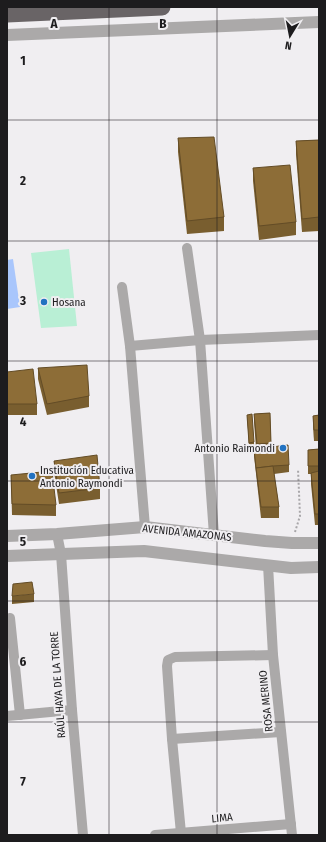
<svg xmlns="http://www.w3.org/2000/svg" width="326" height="842" font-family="'Fira Sans Condensed',sans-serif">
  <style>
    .pitch { fill: #b9efd5 }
    .water { fill: #a9c6fc }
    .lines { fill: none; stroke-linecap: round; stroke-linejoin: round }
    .path { stroke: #a8a6a9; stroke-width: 2; stroke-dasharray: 2 2; stroke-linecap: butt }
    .minor { stroke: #aba9a9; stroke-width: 10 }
    .tertiary { stroke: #aba9a9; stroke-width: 12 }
    .trunk { stroke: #696466; stroke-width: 17 }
    .wall { fill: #795e2f }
    .building { fill: #8d6d37; stroke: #634c26 }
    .grid { fill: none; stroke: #1d1c1e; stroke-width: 1; stroke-opacity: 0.55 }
    .poi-dot { fill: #2272c1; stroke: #f0eef1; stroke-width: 1.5 }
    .labels { text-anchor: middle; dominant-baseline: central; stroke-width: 4; stroke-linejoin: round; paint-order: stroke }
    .poi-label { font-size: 11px; fill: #1d1c1e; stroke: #f0eef1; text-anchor: start }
    .street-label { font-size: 11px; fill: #1d1c1e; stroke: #f0eef1 }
    .grid-label { font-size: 13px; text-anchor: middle; font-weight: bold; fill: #1d1c1e; stroke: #f0eef1; stroke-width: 4; stroke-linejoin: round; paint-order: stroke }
  </style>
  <rect width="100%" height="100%" fill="#f0eef1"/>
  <path class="pitch" d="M69 249 77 326 41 328 31 253Z"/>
  <path class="water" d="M13 259 20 307 7 309V260Z"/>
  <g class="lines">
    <path class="path" d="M295 532 300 516 298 469"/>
    <g class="minor">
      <path d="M187 248 200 340 214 535"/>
      <path d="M122 287 130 346 145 527"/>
      <path d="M130 346 200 340 319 335"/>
      <path d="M57 534 61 554 72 710 83 835"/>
      <path d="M268 565 273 655 292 835"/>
      <path d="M10 618 20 715"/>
      <path d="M7 716 72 710"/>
      <path d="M172 739 281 732"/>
      <path d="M181 833 172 739 167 666 168 660 175 657 273 655"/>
      <path d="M155 835 291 824"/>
    </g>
    <g class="tertiary">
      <path d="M7 35 319 22"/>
      <path d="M7 536 57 534 145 527 265 541 292 543H319"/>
      <path d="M7 556 144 551 291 568 319 567"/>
    </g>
    <path class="trunk" d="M7 14 162 7"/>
  </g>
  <g class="wall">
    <path d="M178 138 224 217V231L187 234 178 152Z"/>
    <path d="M319 140V231L302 232 296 154V141Z"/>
    <path d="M253 168 296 222V235L259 240 253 181Z"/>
    <path d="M38 368 89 396V407L47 415 38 379Z"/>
    <path d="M7 372 37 404V415H7Z"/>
    <path d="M270 413 271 447 289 465V472L274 474 279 507V518H261L254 456V449L256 448 254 422V414Z"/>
    <path d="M247 415 254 442V446L249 447Z"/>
    <path d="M319 415V441H314L313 427V416Z"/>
    <path d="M319 449V525H315L311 484V474H308V450Z"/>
    <path d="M54 461 100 488V499L59 504 54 472Z"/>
    <path d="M11 475 56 505V516L12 515Z"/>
    <path d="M34 594V602L12 604V596Z"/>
  </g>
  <g class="building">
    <path d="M214 137 224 217 187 221 178 138Z"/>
    <path d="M319 140V217L302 219 296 141Z"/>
    <path d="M290 165 296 222 259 226 253 168Z"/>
    <path d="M87 365 89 396 47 404 38 368Z"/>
    <path d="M33 369 37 404H7V372Z"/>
    <path d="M270 413 271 443 257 444 254 414Z"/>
    <path d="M252 414 254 442 249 443 247 415Z"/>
    <path d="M319 415V430H314L313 416Z"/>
    <path d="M288 445 289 465 273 466 256 468 254 449Z"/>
    <path d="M319 449V466H308V450Z"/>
    <path d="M97 455 100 488 59 493 54 461Z"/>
    <path d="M273 466 279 507H261L256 468Z"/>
    <path d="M52 471 56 505 12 504 11 475Z"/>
    <path d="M319 471V514H315L311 473Z"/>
    <path d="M32 582 34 594 12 596 13 584Z"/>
  </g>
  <path class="grid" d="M109 7V835M217 7V835M7 120H319M7 241H319M7 361H319M7 481H319M7 601H319M7 722H319"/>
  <g class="poi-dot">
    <circle cx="44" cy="302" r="4"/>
    <circle cx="283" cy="448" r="4"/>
    <circle cx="32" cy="476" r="4"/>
  </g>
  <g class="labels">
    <g class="poi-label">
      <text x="52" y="302">Hosana</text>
      <text x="275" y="448" text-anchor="end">Antonio Raimondi</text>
      <text x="40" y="470">Institución Educativa<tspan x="40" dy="13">Antonio Raymondi</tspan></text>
    </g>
    <g class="street-label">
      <text transform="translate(187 533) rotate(6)">AVENIDA AMAZONAS</text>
      <text transform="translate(58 685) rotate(-94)">RAÚL HAYA DE LA TORRE</text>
      <text transform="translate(266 701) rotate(-96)">ROSA MERINO</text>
      <text transform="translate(222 818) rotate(-5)">LIMA</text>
    </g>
  </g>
  <g class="grid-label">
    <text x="54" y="28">A</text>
    <text x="163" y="28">B</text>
    <text x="23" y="65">1</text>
    <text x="23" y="185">2</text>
    <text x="23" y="305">3</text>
    <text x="23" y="426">4</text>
    <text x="23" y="546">5</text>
    <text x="23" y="666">6</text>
    <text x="23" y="786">7</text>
  </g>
  <rect width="326" height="842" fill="none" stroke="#1d1c1e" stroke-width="16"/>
  <g transform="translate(290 36) rotate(190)" stroke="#f0eef1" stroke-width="3" paint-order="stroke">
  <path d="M0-3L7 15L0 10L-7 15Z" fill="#1d1c1e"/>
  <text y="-6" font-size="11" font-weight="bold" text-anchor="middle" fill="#1d1c1e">N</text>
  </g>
</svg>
